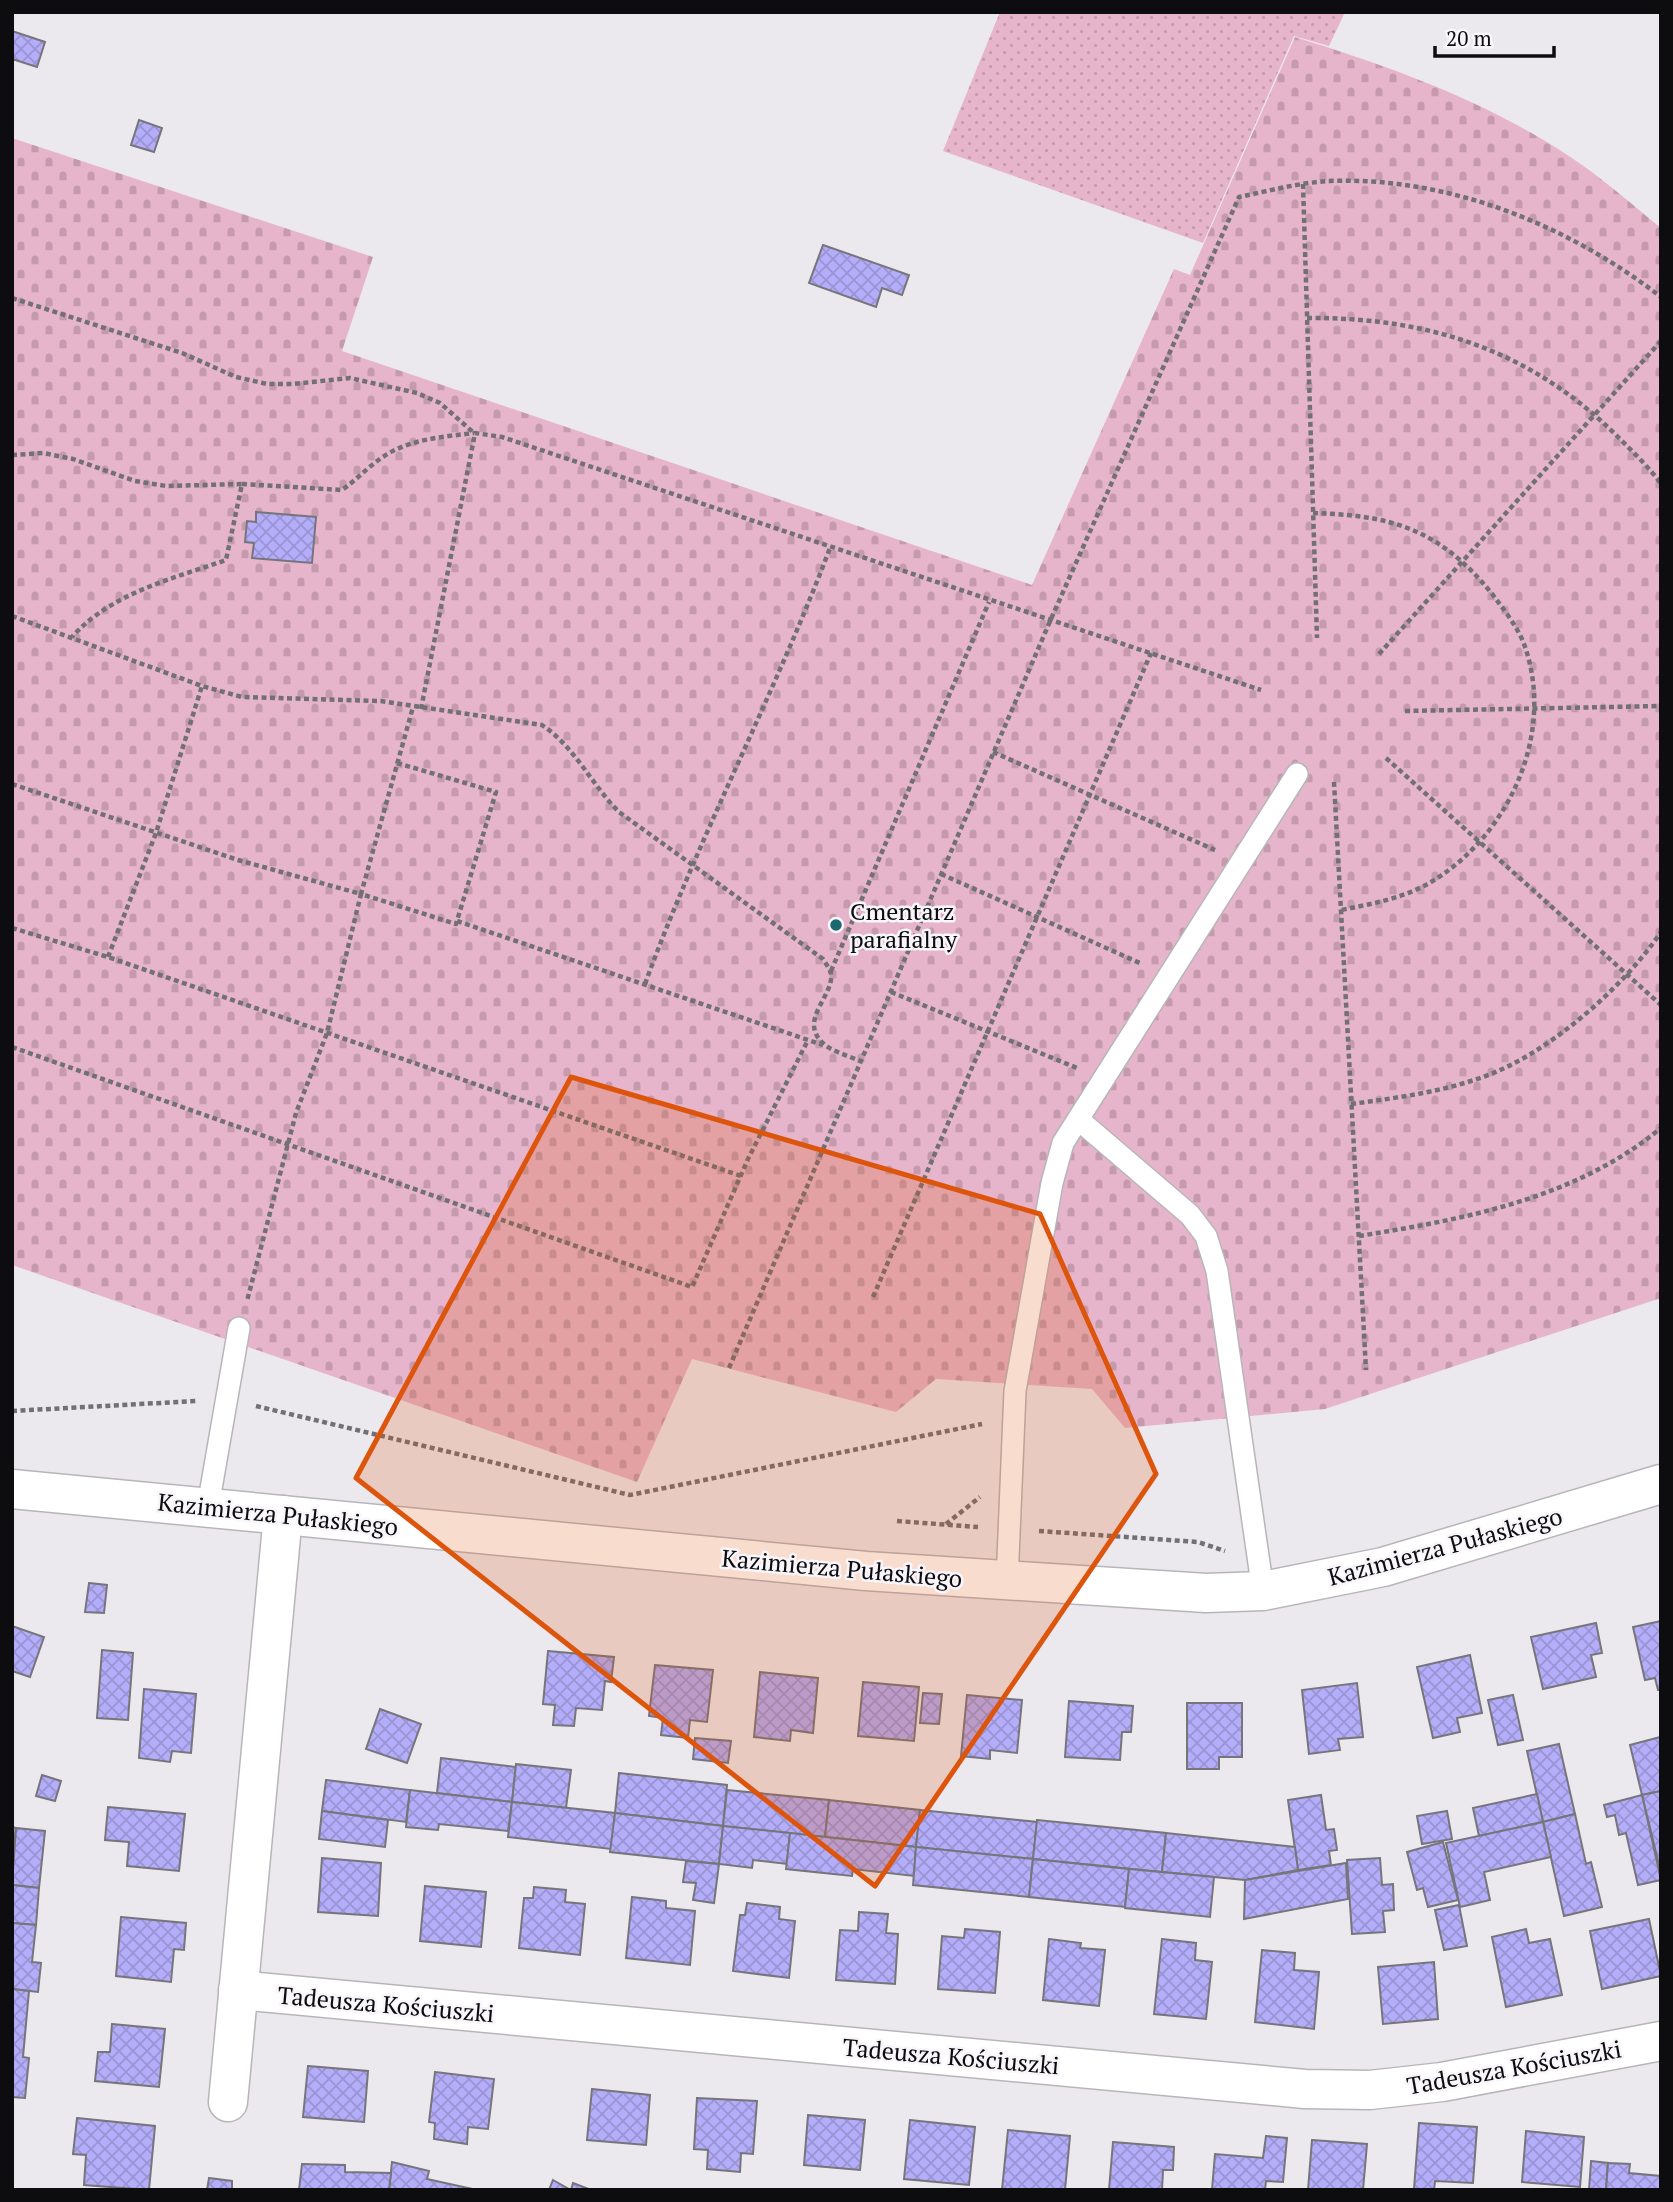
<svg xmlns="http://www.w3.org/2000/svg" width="1673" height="2202" font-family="'PT Serif',serif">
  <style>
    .grass { fill: url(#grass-dots) }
    .cemetery { fill: url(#cemetery-stones) }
    .building { fill: url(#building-cross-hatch); stroke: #76757b; stroke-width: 2 }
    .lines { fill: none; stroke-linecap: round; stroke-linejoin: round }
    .service-casing { stroke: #b8b5ba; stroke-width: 24 }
    .minor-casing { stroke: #b8b5ba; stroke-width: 41 }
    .path { stroke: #727074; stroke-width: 4.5; stroke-dasharray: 5 3.5; stroke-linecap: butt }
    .service { stroke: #fff; stroke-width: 21 }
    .minor { stroke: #fff; stroke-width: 38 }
    .marked { fill: #dd550c; fill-opacity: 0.2; stroke: #dd550c; stroke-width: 5; stroke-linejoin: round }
    .poi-dot { fill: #1b686f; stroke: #f8f5fb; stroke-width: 2.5 }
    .labels { text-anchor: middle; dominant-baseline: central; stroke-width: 5; stroke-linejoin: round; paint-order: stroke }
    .poi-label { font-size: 24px; fill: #0d0c0e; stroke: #f8f5fb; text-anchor: start }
    .street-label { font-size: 24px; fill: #0d0c0e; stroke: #f8f5fb }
  </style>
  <defs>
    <pattern id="grass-dots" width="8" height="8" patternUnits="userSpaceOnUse" patternTransform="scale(1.75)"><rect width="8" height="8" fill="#e7b5cb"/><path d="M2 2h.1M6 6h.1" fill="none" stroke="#c59aad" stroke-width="1.8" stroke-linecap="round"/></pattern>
    <pattern id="cemetery-stones" width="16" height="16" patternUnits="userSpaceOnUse" patternTransform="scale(1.75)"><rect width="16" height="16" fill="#e7b5cb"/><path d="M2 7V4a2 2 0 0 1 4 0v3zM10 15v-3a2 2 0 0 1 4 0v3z" fill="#c59aad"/></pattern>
    <pattern id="building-cross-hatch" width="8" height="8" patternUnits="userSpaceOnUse" patternTransform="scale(1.75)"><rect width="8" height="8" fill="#b4adf9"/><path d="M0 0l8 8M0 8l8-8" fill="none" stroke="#9a94d4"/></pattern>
  </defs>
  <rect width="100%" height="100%" fill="#ebe8ee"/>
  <path class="grass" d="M1000 12H1345L1329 46 1294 36 1203 243 943 151Z"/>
  <path class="cemetery" d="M1295 37C1395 68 1495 104 1582 165 1609 184 1635 207 1661 228V1298L1325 1409 1125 1428 1092 1389 936 1379 896 1412 692 1359 637 1482 12 1265V138L373 257 342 351 1032 585 1174 269 1190 275Z"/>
  <g class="building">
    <path d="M12 31 45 42 37 67 12 59Z"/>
    <path d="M139 120 162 128 154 152 131 145Z"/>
    <path d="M823 245 909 275 902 295 882 288 876 307 809 283Z"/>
    <path d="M256 512 316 517 312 563 252 558 254 543 245 542 247 521 256 522Z"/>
    <path d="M89 1583 107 1585 104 1613 85 1612Z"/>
    <path d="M1661 1621V1690H1658L1655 1678 1645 1680 1633 1627Z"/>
    <path d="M1596 1623 1602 1653 1591 1655 1596 1677 1543 1689 1531 1637Z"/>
    <path d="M12 1626 44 1637 30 1677 12 1671Z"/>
    <path d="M102 1650 133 1653 128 1720 97 1718Z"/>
    <path d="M548 1651 614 1657 611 1682 605 1681 602 1710 576 1708 574 1726 553 1725 555 1705 543 1704Z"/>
    <path d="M1470 1655 1482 1713 1457 1718 1460 1732 1433 1738 1417 1667Z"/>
    <path d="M655 1665 713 1670 707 1722 690 1720 688 1738 661 1735 663 1718 649 1716Z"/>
    <path d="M760 1672 818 1678 813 1733 791 1730 790 1741 754 1737Z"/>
    <path d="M863 1682 919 1687 914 1741 858 1736Z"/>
    <path d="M1357 1683 1363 1737 1338 1739 1340 1750 1309 1754 1302 1690Z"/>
    <path d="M144 1689 196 1694 191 1753 172 1751 170 1762 139 1758Z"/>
    <path d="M923 1693 942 1694 939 1724 920 1723Z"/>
    <path d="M967 1695 1022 1700 1017 1753 990 1750V1759L961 1756Z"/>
    <path d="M1513 1695 1523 1740 1498 1745 1488 1700Z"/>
    <path d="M1069 1701 1133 1706 1131 1732H1122L1120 1760 1065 1757Z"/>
    <path d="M1187 1703H1242V1757H1219V1769H1187Z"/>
    <path d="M380 1709 421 1724 407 1763 366 1749Z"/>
    <path d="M1660 1737 1661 1791 1642 1795 1630 1745Z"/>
    <path d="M695 1738 731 1741 728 1763 693 1759Z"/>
    <path d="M1559 1744 1575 1814 1543 1822 1527 1751Z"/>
    <path d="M441 1758 516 1767 512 1802 437 1793Z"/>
    <path d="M516 1764 571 1770 566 1808 512 1802Z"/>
    <path d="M619 1773 727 1785 723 1826 615 1813Z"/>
    <path d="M42 1775 61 1781 55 1801 36 1796Z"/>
    <path d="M326 1780 410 1790 406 1822 322 1811Z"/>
    <path d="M410 1790 512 1802 508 1831 439 1824 438 1830 406 1827Z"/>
    <path d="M727 1790 829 1800 825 1837 723 1826Z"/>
    <path d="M1661 1791V1873L1642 1795Z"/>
    <path d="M1537 1794 1543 1822 1479 1836 1473 1808Z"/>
    <path d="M1321 1795 1326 1830 1334 1829 1337 1850 1329 1851 1331 1865 1298 1870 1288 1800Z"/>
    <path d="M1642 1795 1661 1880 1638 1885 1626 1833 1619 1835 1615 1815 1607 1817 1604 1805Z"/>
    <path d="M829 1800 920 1810 916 1847 825 1837Z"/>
    <path d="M512 1802 615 1813 611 1849 508 1837Z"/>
    <path d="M108 1807 185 1814 179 1871 127 1866 129 1842 105 1840Z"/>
    <path d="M920 1810 1037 1822 1033 1859 916 1847Z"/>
    <path d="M322 1811 388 1820 385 1847 319 1839Z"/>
    <path d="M1447 1811 1452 1839 1422 1844 1417 1816Z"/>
    <path d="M615 1813 723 1826 719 1864 610 1852Z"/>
    <path d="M1575 1814 1586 1864 1591 1862 1602 1907 1564 1916 1543 1822Z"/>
    <path d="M1037 1820 1166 1833 1162 1872 1033 1859Z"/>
    <path d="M1543 1822 1551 1857 1484 1872 1490 1900 1460 1907 1446 1843Z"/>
    <path d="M723 1826 790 1833 787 1864 753 1860 752 1868 719 1864Z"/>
    <path d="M12 1827 16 1828 12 1863Z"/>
    <path d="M16 1828 45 1831 39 1888 12 1885Z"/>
    <path d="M790 1833 916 1847 914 1876 853 1869 852 1876 786 1869Z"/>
    <path d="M1166 1833 1295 1847 1298 1870 1245 1880 1162 1872Z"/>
    <path d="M1443 1842 1458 1900 1428 1907 1423 1888 1417 1890 1407 1852Z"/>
    <path d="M916 1847 1033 1859 1029 1897 913 1885Z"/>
    <path d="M322 1858 381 1863 378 1916 318 1912Z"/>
    <path d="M1380 1858 1382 1885 1393 1884 1394 1910 1383 1911 1385 1932 1352 1934 1347 1860Z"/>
    <path d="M1033 1859 1129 1869 1125 1907 1029 1897Z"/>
    <path d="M686 1861 719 1864 714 1903 693 1900 696 1883 683 1882Z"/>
    <path d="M1346 1863 1348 1899 1244 1919 1245 1880Z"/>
    <path d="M1129 1869 1214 1877 1210 1917 1125 1908Z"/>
    <path d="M12 1885 39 1888 36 1925 12 1923Z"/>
    <path d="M425 1886 486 1892 481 1947 420 1941Z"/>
    <path d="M534 1887 566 1890 565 1902 585 1904 580 1955 519 1948 524 1898H533Z"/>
    <path d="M632 1897 666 1901V1908L695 1911 690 1965 626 1958Z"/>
    <path d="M747 1903 780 1907 779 1919 795 1921 789 1978 733 1971 740 1915H745Z"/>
    <path d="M1459 1905 1467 1946 1444 1950 1435 1910Z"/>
    <path d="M859 1912 888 1914 886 1933 898 1934 895 1984 836 1980 840 1930 858 1931Z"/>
    <path d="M121 1917 186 1923 184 1950 174 1949 171 1982 116 1976Z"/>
    <path d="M1649 1919 1661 1976 1602 1989 1590 1931Z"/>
    <path d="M12 1923 36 1925 32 1962 41 1963 38 1992 12 1989Z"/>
    <path d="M965 1929 1000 1932 995 1993 938 1989 942 1936 964 1938Z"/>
    <path d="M1526 1929 1529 1943 1550 1939 1562 1995 1506 2007 1492 1937Z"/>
    <path d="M1049 1939 1081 1943 1080 1948 1105 1950 1099 2006 1043 2000Z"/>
    <path d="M1162 1939 1196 1943 1195 1960 1212 1962 1206 2019 1154 2014Z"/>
    <path d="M1262 1950 1295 1953 1294 1970 1319 1972 1314 2029 1255 2022Z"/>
    <path d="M1434 1962 1438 2019 1383 2024 1378 1967Z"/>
    <path d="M12 1989 29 1991 23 2057 29 2058 25 2098 12 2097Z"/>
    <path d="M112 2024 165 2029 159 2087 95 2081 98 2052H110Z"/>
    <path d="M308 2066 368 2071 364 2122 303 2117Z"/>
    <path d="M435 2072 494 2079 488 2129 468 2127 467 2144 434 2139 435 2123 429 2122Z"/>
    <path d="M592 2089 650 2095 646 2145 587 2140Z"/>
    <path d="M697 2098 757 2101 753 2154 741 2153 740 2172 707 2169 708 2150 694 2149Z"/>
    <path d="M808 2115 865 2120 860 2170 804 2165Z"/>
    <path d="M77 2118 155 2126 149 2190 84 2185 86 2155 73 2154Z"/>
    <path d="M910 2120 975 2127 969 2185 904 2179Z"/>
    <path d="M1419 2123 1477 2127 1473 2183 1435 2181 1434 2190 1414 2189Z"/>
    <path d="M1008 2130 1070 2136 1065 2190H1002Z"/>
    <path d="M1526 2131 1584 2137 1580 2187 1522 2182Z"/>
    <path d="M1266 2136 1287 2138 1283 2182 1266 2181 1265 2190H1212L1215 2154 1263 2158Z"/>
    <path d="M1312 2140 1367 2144 1363 2190H1308Z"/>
    <path d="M1113 2142 1174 2147 1173 2170H1163L1162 2190H1109Z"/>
    <path d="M1591 2161 1608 2163 1606 2190H1589Z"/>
    <path d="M392 2162 429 2171 427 2179 477 2190H389Z"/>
    <path d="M1608 2163 1630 2164 1629 2173 1661 2176V2190H1606Z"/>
    <path d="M302 2164 345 2165V2172L391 2173 389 2190H299Z"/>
    <path d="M209 2178 232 2181V2190H207Z"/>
    <path d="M553 2180 569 2189V2190H549Z"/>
    <path d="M573 2183 591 2190H571Z"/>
  </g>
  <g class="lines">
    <defs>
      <g id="service">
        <path d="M1079 1120 1190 1215 1206 1236 1217 1271 1263 1591"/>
        <path d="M208 1506 239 1328"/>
        <path d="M1007 1582 1015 1391 1052 1183 1063 1143 1297 774"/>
      </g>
      <g id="minor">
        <path d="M12 1489 866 1571 1206 1593 1263 1591 1383 1567 1661 1484"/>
        <path d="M238 1990 1305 2089 1370 2090 1442 2082 1661 2041"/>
        <path d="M228 2102 283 1515"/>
      </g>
    </defs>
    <use href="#service" class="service-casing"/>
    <use href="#minor" class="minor-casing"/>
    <g class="path">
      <path d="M1303 184 1317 638"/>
      <path d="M12 298 182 353 236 377 267 384H293L350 378 417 393 440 403 474 433"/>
      <path d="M1307 318C1428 317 1531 350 1618 437 1633 452 1649 467 1661 484"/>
      <path d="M12 455 43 453 73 459 135 481 166 486 242 484 226 560C172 579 111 593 72 637"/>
      <path d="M242 484 342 490C356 480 367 468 380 459 407 439 442 437 474 433"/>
      <path d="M1313 513C1343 514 1373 516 1402 526 1440 539 1468 564 1493 595 1504 610 1517 626 1524 644 1556 732 1510 835 1431 882 1404 898 1372 904 1341 910"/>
      <path d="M12 616 202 686 242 697 381 701 542 725C575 747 591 784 619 812L823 959C826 964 830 969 831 974 834 997 796 1021 825 1045 834 1052 849 1056 860 1061"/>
      <path d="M1379 654 1661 341"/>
      <path d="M421 709 475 433 502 437 1261 690"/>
      <path d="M1405 711 1661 706"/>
      <path d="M993 752 1215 850"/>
      <path d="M1386 758 1661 1005"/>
      <path d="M397 763 496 792 456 924 361 894 413 707"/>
      <path d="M1334 782 1366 1370"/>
      <path d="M12 784 238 860 361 894 327 1033 296 1113 247 1301"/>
      <path d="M941 874 1142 964"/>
      <path d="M457 921 823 1045"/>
      <path d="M12 928 108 957 741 1176"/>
      <path d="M108 957 156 833 202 686"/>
      <path d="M831 971 989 602"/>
      <path d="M645 984C699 836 774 696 830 548"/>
      <path d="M891 992 1077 1068"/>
      <path d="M12 1047 692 1287 748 1159 808 1040"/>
      <path d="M1351 1104C1396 1098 1441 1092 1483 1077 1548 1054 1623 988 1661 932"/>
      <path d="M1359 1236C1465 1219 1575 1199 1661 1128"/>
      <path d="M873 1297 1151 653"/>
      <path d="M729 1368 1051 619 1239 197C1268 191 1298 183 1328 181 1448 176 1568 225 1661 297"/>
      <path d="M256 1406 630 1495 982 1424"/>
      <path d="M12 1411 196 1401"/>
      <path d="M897 1521 978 1527"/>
      <path d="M946 1524 980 1497"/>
      <path d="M1039 1531 1198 1542 1225 1551"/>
    </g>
    <use href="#service" class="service"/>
    <use href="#minor" class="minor"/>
  </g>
  <path class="marked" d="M571 1077 1040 1214 1156 1474 875 1886 356 1478Z"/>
  <circle class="poi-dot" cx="836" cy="925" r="7"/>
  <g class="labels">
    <g class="poi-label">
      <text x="850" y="911">Cmentarz<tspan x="850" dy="28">parafialny</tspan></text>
    </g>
    <g class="street-label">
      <text transform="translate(278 1514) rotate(6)">Kazimierza Pułaskiego</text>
      <text transform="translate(1445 1546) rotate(-15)">Kazimierza Pułaskiego</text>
      <text transform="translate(842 1568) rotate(5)">Kazimierza Pułaskiego</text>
      <text transform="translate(386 2004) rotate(5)">Tadeusza Kościuszki</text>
      <text transform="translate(951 2056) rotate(5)">Tadeusza Kościuszki</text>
      <text transform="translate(1514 2067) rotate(-10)">Tadeusza Kościuszki</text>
    </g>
  </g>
  <rect width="1673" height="2202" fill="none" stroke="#0d0c0e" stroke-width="28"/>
  <path d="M1435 46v10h119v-10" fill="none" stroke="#0d0c0e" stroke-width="3.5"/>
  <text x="1446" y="46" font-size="21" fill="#0d0c0e" stroke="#f8f5fb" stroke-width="5" paint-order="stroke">20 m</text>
</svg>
